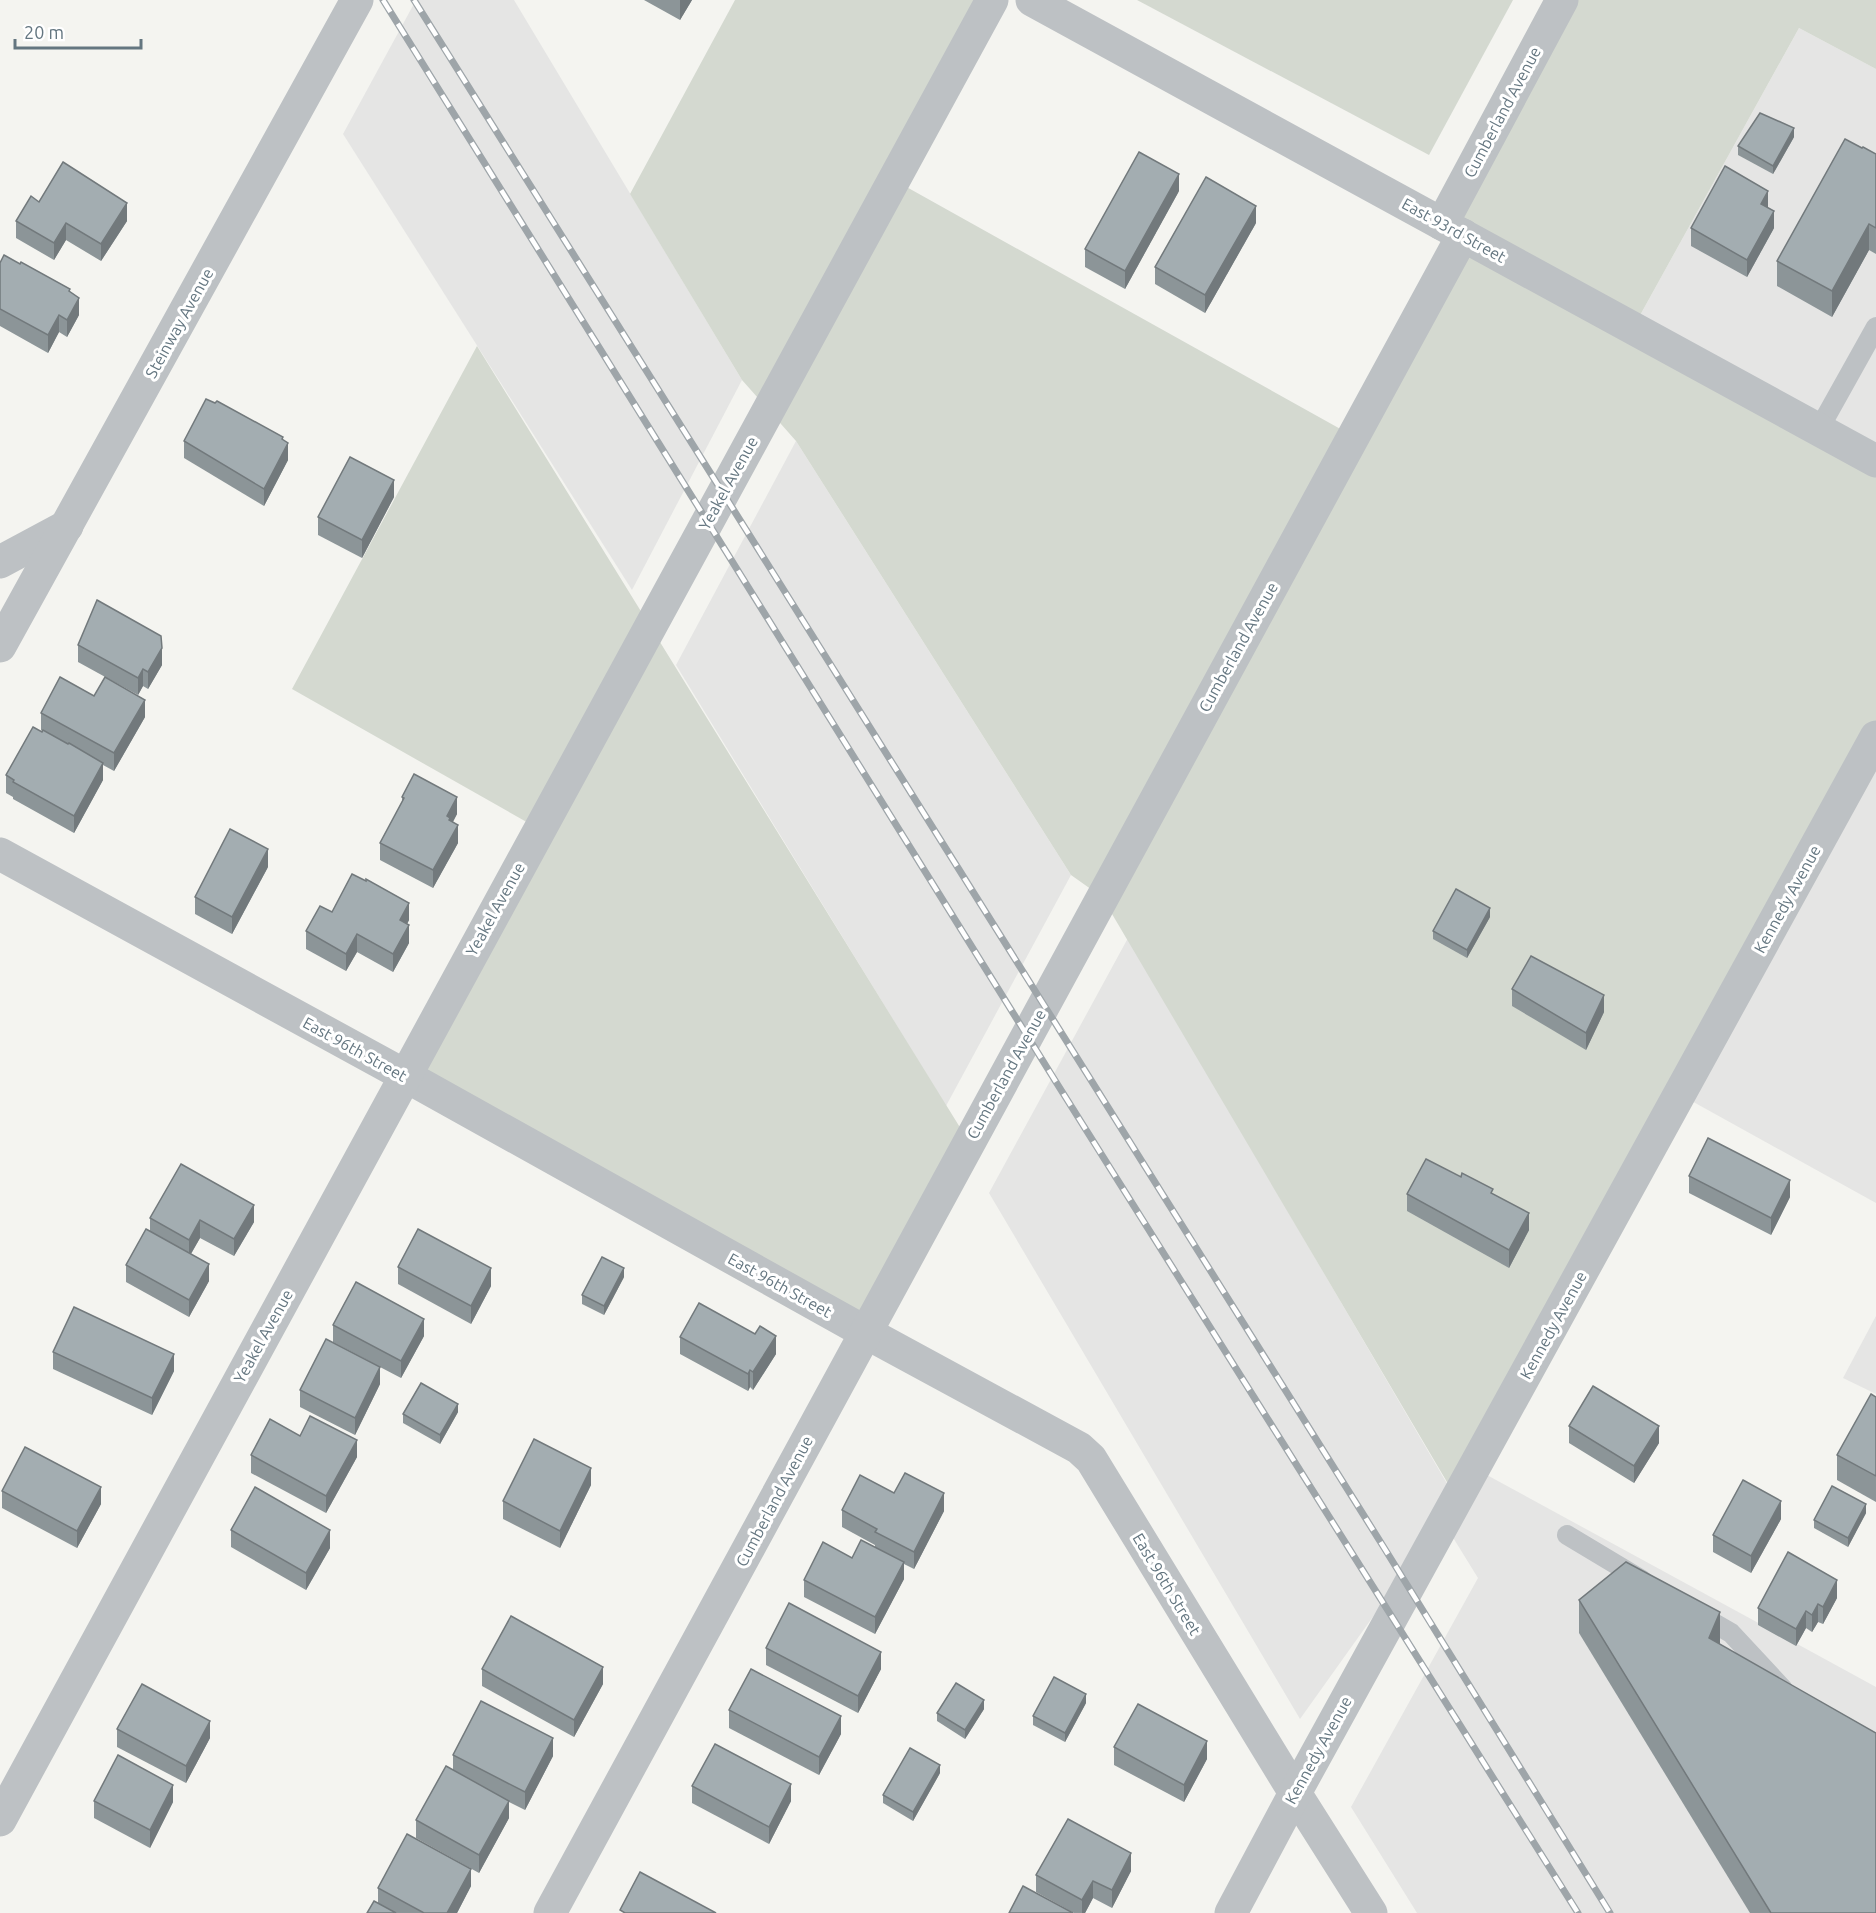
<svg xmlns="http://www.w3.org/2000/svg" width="1876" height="1913" font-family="Ubuntu,sans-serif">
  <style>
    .built { fill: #e5e5e4 }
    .green { fill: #d4d9d0 }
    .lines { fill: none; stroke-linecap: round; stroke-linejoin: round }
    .service { stroke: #bdc1c4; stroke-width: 20 }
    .minor { stroke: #bdc1c4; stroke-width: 33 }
    .rail-casing { stroke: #9ea5a9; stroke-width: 7 }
    .rail { stroke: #fff; stroke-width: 4.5; stroke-dasharray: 14; stroke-linecap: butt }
    .wall { fill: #8c9598 }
    .shaded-wall { fill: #72797c }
    .building { fill: #a3adb1; stroke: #72797c; stroke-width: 1.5 }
    .labels { text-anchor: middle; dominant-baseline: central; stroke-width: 6; stroke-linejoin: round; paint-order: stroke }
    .street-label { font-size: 16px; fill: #647680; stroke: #fff }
  </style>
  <rect width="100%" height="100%" fill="#f4f4f0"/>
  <g class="built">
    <path d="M416 0H514L742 380 632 590 343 134Z"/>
    <path d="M1799 28 1876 69V461L1633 328Z"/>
    <path d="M796 441 1071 875 946 1106 676 665Z"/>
    <path d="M1876 737V1203L1679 1094Z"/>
    <path d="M1128 938 1456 1499 1474 1468 1876 1687V1913H1417L1351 1807 1478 1578 1444 1523 1452 1506 1300 1719 989 1193Z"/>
    <path d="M1876 1316V1394L1843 1378Z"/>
  </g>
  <g class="green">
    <path d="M735 0H992L894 180 1353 436 1463 235 1442 224 1562 0H1876V69L1799 28 1633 328 1876 461V737L1457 1499 1102 897 1071 875 796 441 742 380 630 194Z"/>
    <path d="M1137 0H1513L1429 155Z"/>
    <path d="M477 346 969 1142 865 1332 404 1075 539 829 292 689Z"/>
  </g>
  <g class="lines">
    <g class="service">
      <path d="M1819 429 1876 327"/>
      <path d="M1567 1535 1642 1580"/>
      <path d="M1698 1614 1731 1633 1783 1689"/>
    </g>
    <g class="minor">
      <path d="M1032 0 1876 461"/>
      <path d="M1442 224 1562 0"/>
      <path d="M0 562 67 526"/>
      <path d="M0 646 357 0"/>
      <path d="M0 854 404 1075 865 1332 1079 1448 1091 1459 1295 1793 1371 1913"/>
      <path d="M0 1820 992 0"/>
      <path d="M550 1913 1463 235"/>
      <path d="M1231 1913 1295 1793 1876 737"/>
    </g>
    <defs>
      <g id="rail">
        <path d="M383 0 1056 1082 1578 1913"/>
        <path d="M414 0 1383 1546 1610 1913"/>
      </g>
    </defs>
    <use href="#rail" class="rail-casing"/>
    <use href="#rail" class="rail"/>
  </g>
  <g class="wall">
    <path d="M644 0H692L680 20Z"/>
    <path d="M1794 137 1773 174 1738 155V146Z"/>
    <path d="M1862 148 1876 154V254L1869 250 1832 317 1777 286V261Z"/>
    <path d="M1179 191 1125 289 1085 267V249Z"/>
    <path d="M39 202 127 221 101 261 66 240 54 260 16 238V221Z"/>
    <path d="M1768 208 1774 228 1747 277 1691 246V228Z"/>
    <path d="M1256 223 1205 313 1155 284V267Z"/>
    <path d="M0 263 70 292 79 315 67 337 59 332 48 353 0 326Z"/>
    <path d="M283 440 288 460 264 506 184 458V441Z"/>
    <path d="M394 497 362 558 318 535V517Z"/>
    <path d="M78 645 162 665 148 689 143 686 138 695 78 662Z"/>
    <path d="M94 696 145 717 114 771 103 765V780L74 833 13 799V797L6 793V775L42 732V731L41 730V713Z"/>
    <path d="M402 797 457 814 452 822 458 843 433 888 380 860V843L402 802Z"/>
    <path d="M268 867 232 934 195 914V897Z"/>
    <path d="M332 912 409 920 407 924 409 943 393 972 357 952 346 971 306 949V931Z"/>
    <path d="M1490 917 1467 958 1433 939V931Z"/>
    <path d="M1512 989 1604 1012 1586 1050 1512 1006Z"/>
    <path d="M1689 1176 1790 1197 1771 1235 1689 1193Z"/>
    <path d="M1407 1194H1493L1529 1230 1509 1268 1407 1211Z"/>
    <path d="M150 1218 254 1222 234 1256 200 1238 191 1254 209 1281 189 1317 126 1282V1265L150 1231Z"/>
    <path d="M398 1267 491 1286 471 1324 398 1284Z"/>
    <path d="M624 1277 604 1315 582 1304V1295Z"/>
    <path d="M333 1325 424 1336 401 1378 380 1367V1384L355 1435 300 1407V1390L369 1361 333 1342Z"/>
    <path d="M680 1337 776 1354 753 1390 750 1387 748 1391 680 1354Z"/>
    <path d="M53 1352 174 1371 152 1415 53 1369Z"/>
    <path d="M1876 1397V1502L1837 1480V1455Z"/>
    <path d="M458 1412 440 1444 403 1423V1414Z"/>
    <path d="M1569 1426 1659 1443 1634 1483 1569 1443Z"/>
    <path d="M300 1436 357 1457 326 1513 251 1473V1455Z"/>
    <path d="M591 1485 560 1548 503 1519V1501Z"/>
    <path d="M2 1491 101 1504 77 1548 2 1508Z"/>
    <path d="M894 1493 944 1511 914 1569 904 1564V1579L875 1634 804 1597V1580L875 1547V1545L842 1527V1510Z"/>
    <path d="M1866 1513 1848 1547 1814 1528V1520Z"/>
    <path d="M1781 1519 1751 1573 1713 1552V1535Z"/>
    <path d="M231 1530 330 1548 306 1590 231 1547Z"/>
    <path d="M1837 1598 1823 1624 1818 1622 1812 1632 1806 1628 1796 1646 1758 1625V1608Z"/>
    <path d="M1579 1600 1720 1645 1876 1913H1750L1579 1633Z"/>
    <path d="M766 1648 881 1669 858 1713 766 1665Z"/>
    <path d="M482 1669 603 1684 574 1737 482 1686Z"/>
    <path d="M1086 1703 1065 1742 1033 1725V1716Z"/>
    <path d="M984 1709 965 1739 937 1721V1713Z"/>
    <path d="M729 1710 841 1734 819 1775 729 1728Z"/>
    <path d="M117 1729 210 1738 186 1783 117 1747Z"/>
    <path d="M1114 1747 1207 1759 1184 1802 1114 1765Z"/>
    <path d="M453 1755 553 1756 525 1810 509 1802V1818L479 1873 416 1838V1820L453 1770Z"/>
    <path d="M940 1773 913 1821 883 1803V1795Z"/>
    <path d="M692 1786 791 1801 769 1844 692 1803Z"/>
    <path d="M94 1801 173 1802 150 1848 94 1818Z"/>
    <path d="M1131 1871 1112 1908 1093 1898 1085 1913H1074L1036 1892V1875Z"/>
    <path d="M471 1886 457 1913H367L378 1903V1888Z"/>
  </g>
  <g class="shaded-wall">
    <path d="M680 0H692L680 20Z"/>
    <path d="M1794 128V137L1773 174V166Z"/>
    <path d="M1179 174V191L1125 289V271Z"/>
    <path d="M1768 191V208L1761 204Z"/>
    <path d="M127 203V221L101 261V244Z"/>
    <path d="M1256 206V223L1205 313V295Z"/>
    <path d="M1774 211V228L1747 277V260Z"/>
    <path d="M66 223V240L54 260V243Z"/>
    <path d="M1869 224V250L1832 317V291Z"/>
    <path d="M79 298V315L67 337V320Z"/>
    <path d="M59 315V332L48 353V335Z"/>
    <path d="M283 437V453L288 443V460L264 506V489Z"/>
    <path d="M394 480V497L362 558V540Z"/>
    <path d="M162 648V665L148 689V672Z"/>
    <path d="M143 669V686L138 695V678Z"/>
    <path d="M145 700V717L114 771V753Z"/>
    <path d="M103 763V780L74 833V816Z"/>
    <path d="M457 797V814L450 828 447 816Z"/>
    <path d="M458 825V843L433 888V870Z"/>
    <path d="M268 849V867L232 934V917Z"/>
    <path d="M409 903V920L400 938V920Z"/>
    <path d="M1490 908V917L1467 958V950Z"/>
    <path d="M409 925V943L393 972V954Z"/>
    <path d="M357 934V952L346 971V954Z"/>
    <path d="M1604 995V1012L1586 1050V1033Z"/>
    <path d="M1790 1180V1197L1771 1235V1218Z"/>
    <path d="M254 1205V1222L234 1256V1239Z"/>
    <path d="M1529 1213V1230L1509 1268V1250Z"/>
    <path d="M200 1220V1238L189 1257V1240Z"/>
    <path d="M209 1264V1281L189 1317V1300Z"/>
    <path d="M491 1268V1286L471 1324V1306Z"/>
    <path d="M624 1268V1277L604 1315V1306Z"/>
    <path d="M424 1319V1336L401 1378V1361Z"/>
    <path d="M776 1336V1354L753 1390V1372Z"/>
    <path d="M174 1354V1371L152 1415V1398Z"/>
    <path d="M380 1367V1384L355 1435V1418Z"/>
    <path d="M750 1370V1387L748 1391V1374Z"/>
    <path d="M458 1404V1412L440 1444V1435Z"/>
    <path d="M1659 1426V1443L1634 1483V1466Z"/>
    <path d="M357 1440V1457L326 1513V1496Z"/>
    <path d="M591 1468V1485L560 1548V1531Z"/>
    <path d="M101 1487V1504L77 1548V1531Z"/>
    <path d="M944 1493V1511L914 1569V1552Z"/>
    <path d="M1781 1501V1519L1751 1573V1556Z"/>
    <path d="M1866 1504V1513L1848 1547V1538Z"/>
    <path d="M330 1530V1548L306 1590V1573Z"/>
    <path d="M904 1562V1579L875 1634V1617Z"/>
    <path d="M1837 1580V1598L1823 1624V1607Z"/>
    <path d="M1818 1604V1622L1812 1632V1615Z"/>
    <path d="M1806 1611V1628L1796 1646V1629Z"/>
    <path d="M1720 1612V1645L1709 1638Z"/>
    <path d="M881 1652V1669L858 1713V1696Z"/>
    <path d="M603 1667V1684L574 1737V1720Z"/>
    <path d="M1086 1694V1703L1065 1742V1733Z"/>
    <path d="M984 1700V1709L965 1739V1730Z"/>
    <path d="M841 1716V1734L819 1775V1757Z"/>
    <path d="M210 1721V1738L186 1783V1766Z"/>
    <path d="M553 1738V1756L525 1810V1792Z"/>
    <path d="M1207 1741V1759L1184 1802V1785Z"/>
    <path d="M940 1765V1773L913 1821V1812Z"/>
    <path d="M791 1784V1801L769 1844V1827Z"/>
    <path d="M173 1785V1802L150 1848V1830Z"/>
    <path d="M509 1801V1818L479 1873V1855Z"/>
    <path d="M1131 1853V1871L1112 1908V1890Z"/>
    <path d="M471 1869V1886L457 1913H447Z"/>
    <path d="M1093 1881V1898L1085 1913H1082V1900Z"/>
  </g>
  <g class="building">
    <path d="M1760 113 1794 128 1773 166 1738 146Z"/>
    <path d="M1845 139 1862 148 1863 147 1876 154V228L1869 224 1832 291 1777 261Z"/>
    <path d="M1139 152 1179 174 1125 271 1085 249Z"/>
    <path d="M63 162 127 203 101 244 66 223 54 243 16 221 31 196 39 202Z"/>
    <path d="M1725 166 1768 191 1761 204 1774 211 1747 260 1691 228Z"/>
    <path d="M1206 177 1256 206 1205 295 1155 267Z"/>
    <path d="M4 255 20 264 21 262 70 289 69 291 79 298 67 320 59 315 48 335 0 309V263Z"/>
    <path d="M206 399 215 403 217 401 283 437 282 439 288 443 264 489 184 441Z"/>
    <path d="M350 457 394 480 362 540 318 517Z"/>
    <path d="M97 600 161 636 162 648 148 672 143 669 138 678 78 645Z"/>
    <path d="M60 677 94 696 105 677 145 700 114 753 41 713Z"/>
    <path d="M33 727 42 732 43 730 68 744 69 743 103 763 74 816 13 782 14 780 6 775Z"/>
    <path d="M414 774 457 797 447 816 450 818 449 820 458 825 433 870 380 843 404 798 402 797Z"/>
    <path d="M230 829 268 849 232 917 195 897Z"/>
    <path d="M352 874 366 881V879L409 903 400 920 409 925 393 954 357 934 346 954 306 931 320 906 332 912Z"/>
    <path d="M1456 889 1490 908 1467 950 1433 931Z"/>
    <path d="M1531 956 1604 995 1586 1033 1512 989Z"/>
    <path d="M1708 1138 1790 1180 1771 1218 1689 1176Z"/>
    <path d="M1426 1159 1461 1177 1462 1173 1493 1189 1491 1193 1529 1213 1509 1250 1407 1194Z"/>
    <path d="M181 1164 254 1205 234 1239 200 1220 189 1240 150 1218Z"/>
    <path d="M146 1229 209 1264 189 1300 126 1265Z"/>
    <path d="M418 1229 491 1268 471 1306 398 1267Z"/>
    <path d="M602 1257 624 1268 604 1306 582 1295Z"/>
    <path d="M356 1282 424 1319 401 1361 333 1325Z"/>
    <path d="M699 1303 755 1334 760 1326 776 1336 753 1372 750 1370 748 1374 680 1337Z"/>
    <path d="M74 1307 174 1354 152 1398 53 1352Z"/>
    <path d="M326 1339 380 1367 355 1418 300 1390Z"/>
    <path d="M421 1383 458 1404 440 1435 403 1414Z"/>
    <path d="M1593 1386 1659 1426 1634 1466 1569 1426Z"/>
    <path d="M1871 1394 1876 1397V1476L1837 1455Z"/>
    <path d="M310 1416 357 1440 326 1496 251 1455 270 1419 300 1436Z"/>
    <path d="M534 1439 591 1468 560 1531 503 1501Z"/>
    <path d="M25 1447 101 1487 77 1531 2 1491Z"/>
    <path d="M905 1473 944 1493 914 1552 875 1532 877 1529 842 1510 860 1475 894 1493Z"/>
    <path d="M1743 1480 1781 1501 1751 1556 1713 1535Z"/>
    <path d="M1832 1486 1866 1504 1848 1538 1814 1520Z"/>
    <path d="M255 1487 330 1530 306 1573 231 1530Z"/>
    <path d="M861 1540 904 1562 875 1617 804 1580 823 1542 852 1558Z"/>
    <path d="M1788 1552 1837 1580 1823 1607 1818 1604 1812 1615 1806 1611 1796 1629 1758 1608Z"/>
    <path d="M1626 1562 1720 1612 1709 1638 1876 1733V1913H1771L1579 1600Z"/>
    <path d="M789 1603 881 1652 858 1696 766 1648Z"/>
    <path d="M511 1616 603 1667 574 1720 482 1669Z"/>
    <path d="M751 1669 841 1716 819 1757 729 1710Z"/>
    <path d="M1054 1677 1086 1694 1065 1733 1033 1716Z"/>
    <path d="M956 1683 984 1700 965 1730 937 1713Z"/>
    <path d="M142 1684 210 1721 186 1766 117 1729Z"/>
    <path d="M481 1701 553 1738 525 1792 453 1755Z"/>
    <path d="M1138 1704 1207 1741 1184 1785 1114 1747Z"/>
    <path d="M715 1744 791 1784 769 1827 692 1786Z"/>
    <path d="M910 1748 940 1765 913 1812 883 1795Z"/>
    <path d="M118 1755 173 1785 150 1830 94 1801Z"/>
    <path d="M446 1766 509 1801 479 1855 416 1820Z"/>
    <path d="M1068 1819 1131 1853 1112 1890 1093 1881 1082 1900 1036 1875Z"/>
    <path d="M407 1834 471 1869 447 1913H424L378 1888Z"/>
    <path d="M640 1872 716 1913H625L620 1910Z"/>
    <path d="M1023 1886 1073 1913H1009Z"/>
    <path d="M374 1901 396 1913H367Z"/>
  </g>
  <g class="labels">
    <g class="street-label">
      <text transform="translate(1502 112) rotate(-62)">Cumberland Avenue</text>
      <text transform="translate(1454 230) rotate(29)">East 93rd Street</text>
      <text transform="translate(179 323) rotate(-61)">Steinway Avenue</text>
      <text transform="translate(728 483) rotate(-61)">Yeakel Avenue</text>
      <text transform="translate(1238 647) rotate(-61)">Cumberland Avenue</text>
      <text transform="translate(1787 899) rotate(-61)">Kennedy Avenue</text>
      <text transform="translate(495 909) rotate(-61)">Yeakel Avenue</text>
      <text transform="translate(355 1049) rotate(29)">East 96th Street</text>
      <text transform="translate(1006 1074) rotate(-61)">Cumberland Avenue</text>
      <text transform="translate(780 1285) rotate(29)">East 96th Street</text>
      <text transform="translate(1553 1325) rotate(-61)">Kennedy Avenue</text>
      <text transform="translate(263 1336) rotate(-61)">Yeakel Avenue</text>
      <text transform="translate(774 1501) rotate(-62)">Cumberland Avenue</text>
      <text transform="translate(1167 1584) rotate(59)">East 96th Street</text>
      <text transform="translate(1318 1750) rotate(-61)">Kennedy Avenue</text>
    </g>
  </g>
  <path d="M15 39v9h126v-9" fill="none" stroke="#647680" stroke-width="3"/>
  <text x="24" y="39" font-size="18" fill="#647680" stroke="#ffffff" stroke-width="4.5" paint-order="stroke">20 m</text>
</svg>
